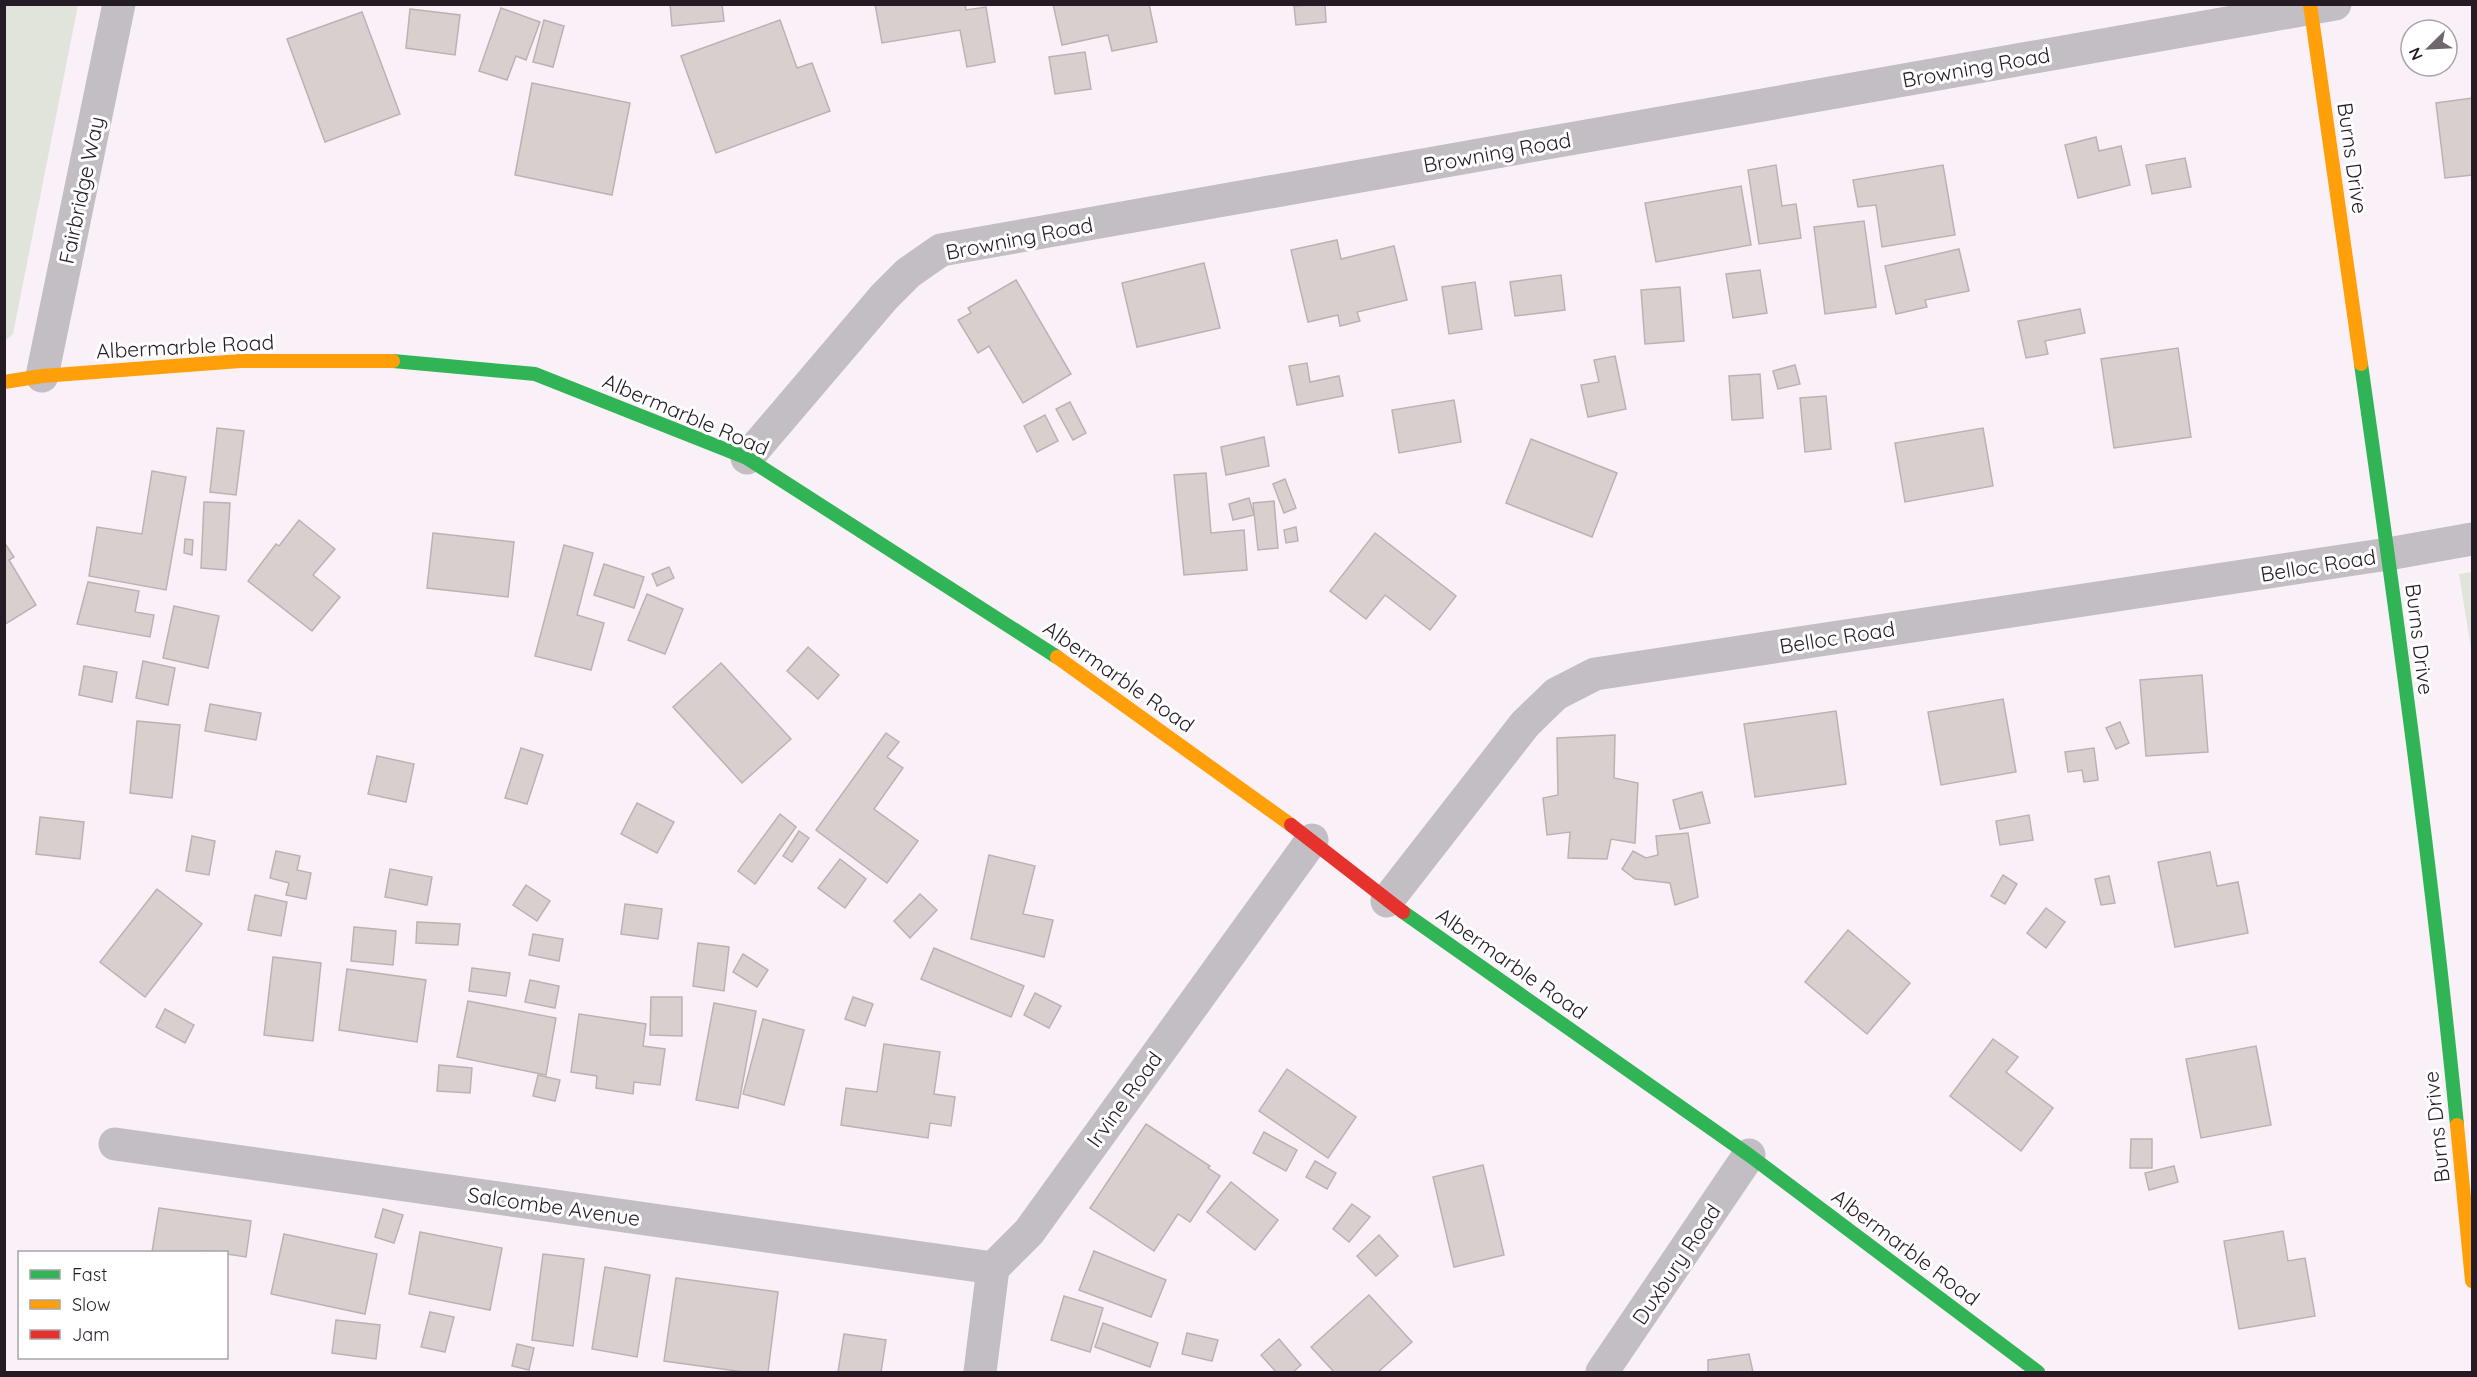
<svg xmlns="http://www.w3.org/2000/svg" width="2477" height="1377" font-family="Quicksand,sans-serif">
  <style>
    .green { fill: #e1e4da }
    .building { fill: #d8d0ce; stroke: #bbb3b2; stroke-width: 1.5 }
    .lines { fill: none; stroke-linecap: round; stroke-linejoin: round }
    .street { stroke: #c2bec3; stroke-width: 33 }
    .fast { stroke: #30b455; stroke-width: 14 }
    .slow { stroke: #ff9f0a; stroke-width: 14 }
    .jam { stroke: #e5322d; stroke-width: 14 }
    .labels { text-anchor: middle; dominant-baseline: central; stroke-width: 6; stroke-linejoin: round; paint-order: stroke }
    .street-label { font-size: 21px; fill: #251b25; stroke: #fff }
  </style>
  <rect width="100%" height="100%" fill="#faf0f8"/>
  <g class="green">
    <path d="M5 4 78 5 13 334 5 341Z"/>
    <path d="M2472 572V655L2459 574Z"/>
  </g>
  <g class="building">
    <path d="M670 4H722L724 21 672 26Z"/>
    <path d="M875 4H965L966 10 986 7 995 62 967 67 960 30 882 43Z"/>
    <path d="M1053 4H1149L1157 42 1112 51 1108 35 1062 45Z"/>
    <path d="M1325 4 1326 22 1296 25 1294 6Z"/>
    <path d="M501 8 540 22 526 60 516 56 507 80 479 71Z"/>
    <path d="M410 9 460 15 455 55 406 48Z"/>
    <path d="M362 12 400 114 325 142 287 39Z"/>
    <path d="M544 20 564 26 553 67 533 62Z"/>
    <path d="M780 20 797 68 812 63 830 111 716 153 681 56Z"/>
    <path d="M1085 52 1091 89 1055 94 1049 57Z"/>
    <path d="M532 83 630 103 612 195 515 175Z"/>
    <path d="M2472 98V175L2445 178 2436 103Z"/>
    <path d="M2096 137 2099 151 2121 146 2130 185 2078 198 2065 145Z"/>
    <path d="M2185 158 2191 187 2152 194 2146 165Z"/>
    <path d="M1776 165 1782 206 1796 204 1801 238 1759 244 1748 170Z"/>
    <path d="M1943 165 1955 235 1882 247 1876 205 1858 207 1853 180Z"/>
    <path d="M1741 186 1751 245 1656 262 1645 203Z"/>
    <path d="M1864 221 1876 307 1825 314 1814 227Z"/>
    <path d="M1337 240 1341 259 1394 246 1407 300 1357 312 1360 321 1340 326 1338 315 1308 322 1291 250Z"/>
    <path d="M1959 249 1969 291 1925 300 1927 307 1896 314 1885 266Z"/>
    <path d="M1204 263 1220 328 1137 347 1122 283Z"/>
    <path d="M1760 270 1767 313 1733 318 1726 274Z"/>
    <path d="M1561 275 1565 310 1515 316 1510 282Z"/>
    <path d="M1016 280 1071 374 1023 403 989 346 978 353 958 320 971 313 968 308Z"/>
    <path d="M1475 282 1482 329 1449 334 1442 287Z"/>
    <path d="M1680 287 1684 341 1645 344 1641 290Z"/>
    <path d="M2080 309 2085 333 2045 341 2048 354 2026 358 2018 321Z"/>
    <path d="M2178 348 2191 437 2114 448 2101 359Z"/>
    <path d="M1615 356 1626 409 1588 417 1581 385 1599 382 1594 360Z"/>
    <path d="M1307 363 1310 382 1339 376 1343 396 1297 405 1289 366Z"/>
    <path d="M1795 365 1800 384 1778 389 1773 371Z"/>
    <path d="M1760 374 1763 418 1732 420 1729 376Z"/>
    <path d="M1826 396 1831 449 1805 452 1800 398Z"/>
    <path d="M1454 400 1461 442 1399 453 1392 410Z"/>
    <path d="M1070 402 1086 433 1073 440 1056 409Z"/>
    <path d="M1045 415 1058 441 1037 452 1024 426Z"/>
    <path d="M217 428 244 431 236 495 210 492Z"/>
    <path d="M1983 428 1993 486 1905 502 1895 443Z"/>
    <path d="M1264 437 1269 466 1226 475 1221 447Z"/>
    <path d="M1531 439 1617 473 1592 537 1506 503Z"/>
    <path d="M152 471 186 477 166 590 89 576 97 527 142 534Z"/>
    <path d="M1206 473 1211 533 1244 530 1247 570 1184 575 1174 475Z"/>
    <path d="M1285 479 1296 508 1284 513 1273 484Z"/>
    <path d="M1249 498 1254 515 1233 520 1229 504Z"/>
    <path d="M1274 501 1278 548 1258 550 1253 503Z"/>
    <path d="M204 502 230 503 226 570 201 568Z"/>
    <path d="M299 520 335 549 313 575 340 597 312 631 248 581 276 544 279 546Z"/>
    <path d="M1296 527 1298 541 1286 543 1284 530Z"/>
    <path d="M433 533 514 542 508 597 427 588Z"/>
    <path d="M1375 533 1456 596 1430 630 1385 595 1366 619 1330 591Z"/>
    <path d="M185 539 193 540 192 555 184 553Z"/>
    <path d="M4 542 14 557 9 560 36 605 4 625Z"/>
    <path d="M564 545 593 553 577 615 604 623 591 670 535 656Z"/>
    <path d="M604 564 644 577 634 608 594 595Z"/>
    <path d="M669 567 674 578 657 586 652 574Z"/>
    <path d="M88 582 139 591 135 612 154 615 150 637 77 624Z"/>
    <path d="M647 594 683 609 665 654 628 640Z"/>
    <path d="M174 606 219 616 208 668 163 658Z"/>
    <path d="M808 647 839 675 818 699 787 671Z"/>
    <path d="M143 661 175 668 168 705 136 698Z"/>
    <path d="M721 663 791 739 742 783 673 707Z"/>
    <path d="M84 666 117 672 112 702 79 695Z"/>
    <path d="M2202 675 2208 752 2146 756 2140 680Z"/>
    <path d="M2003 699 2016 772 1941 785 1928 712Z"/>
    <path d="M210 704 261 713 256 740 205 731Z"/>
    <path d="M1836 711 1846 784 1755 797 1744 724Z"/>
    <path d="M137 721 180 725 172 798 130 793Z"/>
    <path d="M2120 722 2129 743 2116 749 2106 728Z"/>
    <path d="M886 733 899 742 887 757 903 768 874 809 918 841 887 883 816 830Z"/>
    <path d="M1615 735 1614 778 1638 783 1635 843 1611 839 1607 859 1568 858 1570 832 1547 835 1543 798 1558 795 1557 738Z"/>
    <path d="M521 748 543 755 527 804 505 798Z"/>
    <path d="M2094 748 2098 780 2084 782 2082 770 2068 772 2065 752Z"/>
    <path d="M377 756 414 764 406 802 368 794Z"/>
    <path d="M1702 792 1710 823 1680 829 1673 800Z"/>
    <path d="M637 803 674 822 657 853 621 834Z"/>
    <path d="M780 814 796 827 755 884 738 871Z"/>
    <path d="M2029 815 2033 840 2000 845 1996 821Z"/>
    <path d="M40 817 84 822 80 859 36 854Z"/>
    <path d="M799 831 809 838 792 862 783 856Z"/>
    <path d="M1688 833 1698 897 1675 905 1670 883 1635 879 1622 869 1633 851 1646 858 1658 855 1656 836Z"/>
    <path d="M192 836 215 841 209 875 186 871Z"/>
    <path d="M276 851 300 856 297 870 311 873 306 899 286 895 289 883 270 878Z"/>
    <path d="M2210 852 2217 886 2238 882 2248 933 2175 947 2158 862Z"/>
    <path d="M989 855 1035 866 1023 914 1053 920 1044 957 971 939Z"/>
    <path d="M840 859 866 879 845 908 818 888Z"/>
    <path d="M390 869 432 877 427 905 385 897Z"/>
    <path d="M2003 875 2017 884 2005 904 1991 896Z"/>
    <path d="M2109 876 2115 903 2101 905 2095 879Z"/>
    <path d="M526 885 550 901 537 921 513 905Z"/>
    <path d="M157 889 202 924 145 997 100 962Z"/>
    <path d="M920 894 937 910 910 938 894 921Z"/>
    <path d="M255 895 287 902 281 936 248 930Z"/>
    <path d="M625 904 662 909 658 939 621 934Z"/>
    <path d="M2046 908 2065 922 2046 948 2027 933Z"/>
    <path d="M417 922 460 924 458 945 416 943Z"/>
    <path d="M354 927 396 931 393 965 351 961Z"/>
    <path d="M1848 930 1910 983 1867 1034 1805 982Z"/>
    <path d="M533 934 563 939 559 961 529 955Z"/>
    <path d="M698 943 729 947 724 991 693 986Z"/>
    <path d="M934 948 1024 986 1011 1017 921 979Z"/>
    <path d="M743 954 768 970 757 987 733 972Z"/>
    <path d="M273 957 321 963 313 1041 264 1035Z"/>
    <path d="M472 968 510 973 506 996 469 991Z"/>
    <path d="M347 969 426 980 417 1042 339 1030Z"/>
    <path d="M530 980 559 986 555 1008 525 1002Z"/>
    <path d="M1035 993 1061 1006 1049 1028 1024 1015Z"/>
    <path d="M651 997H682V1036L650 1035Z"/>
    <path d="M853 997 873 1004 865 1026 845 1019Z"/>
    <path d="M468 1001 556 1018 546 1075 457 1057Z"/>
    <path d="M714 1003 756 1011 738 1108 696 1100Z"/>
    <path d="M165 1009 194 1025 185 1043 156 1027Z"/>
    <path d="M579 1014 646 1024 643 1046 665 1049 660 1085 634 1082 633 1094 596 1088 597 1076 571 1072Z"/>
    <path d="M763 1019 804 1030 784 1105 743 1094Z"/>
    <path d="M1993 1039 2018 1057 2006 1072 2053 1108 2021 1151 1950 1096Z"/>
    <path d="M884 1044 940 1052 934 1094 955 1097 951 1126 930 1123 928 1138 841 1125 846 1088 877 1092Z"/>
    <path d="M2256 1046 2271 1125 2201 1138 2186 1059Z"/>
    <path d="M439 1065 472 1068 470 1093 437 1091Z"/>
    <path d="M1287 1069 1356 1117 1328 1158 1259 1111Z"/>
    <path d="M538 1075 560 1080 555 1101 533 1096Z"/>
    <path d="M1146 1124 1210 1166 1208 1168 1220 1176 1190 1222 1178 1214 1154 1251 1090 1208Z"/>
    <path d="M1264 1132 1297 1150 1286 1171 1253 1153Z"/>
    <path d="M2131 1139H2152V1168H2130Z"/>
    <path d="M1315 1161 1336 1173 1327 1189 1306 1177Z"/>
    <path d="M1483 1165 1504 1255 1454 1267 1433 1177Z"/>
    <path d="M2174 1166 2178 1182 2149 1190 2145 1173Z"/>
    <path d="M1231 1182 1278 1220 1255 1250 1207 1212Z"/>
    <path d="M1352 1204 1370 1217 1349 1242 1333 1229Z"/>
    <path d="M159 1208 251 1221 246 1257 207 1251 152 1252Z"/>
    <path d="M383 1209 403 1215 394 1243 375 1237Z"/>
    <path d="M2283 1231 2288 1261 2305 1258 2315 1316 2239 1329 2224 1241Z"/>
    <path d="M420 1232 502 1248 490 1310 409 1294Z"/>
    <path d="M284 1234 377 1254 365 1314 271 1294Z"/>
    <path d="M1379 1235 1398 1256 1376 1276 1357 1256Z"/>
    <path d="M1094 1251 1166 1280 1151 1317 1079 1290Z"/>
    <path d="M543 1254 584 1259 573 1346 532 1340Z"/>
    <path d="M605 1267 650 1275 637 1357 592 1349Z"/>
    <path d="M676 1278 778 1292 768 1372H744L664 1361Z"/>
    <path d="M1369 1295 1412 1342 1378 1372H1334L1311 1347Z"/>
    <path d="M1064 1296 1103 1308 1090 1352 1051 1340Z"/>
    <path d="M430 1312 454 1317 445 1352 421 1347Z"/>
    <path d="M336 1320 380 1325 376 1359 332 1353Z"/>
    <path d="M1103 1323 1158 1343 1150 1367 1095 1347Z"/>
    <path d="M1187 1333 1218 1340 1212 1361 1182 1354Z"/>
    <path d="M844 1334 886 1340 881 1372H838Z"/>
    <path d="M1279 1339 1301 1365 1293 1372H1276L1261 1355Z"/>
    <path d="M517 1344 534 1348 529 1370 512 1366Z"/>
    <path d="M1749 1354 1753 1372H1708V1360Z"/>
  </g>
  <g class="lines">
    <g class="street">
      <path d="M42 376 119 4"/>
      <path d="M747 458 884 297 908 273 941 250 2335 4"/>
      <path d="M1387 901 1525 724 1556 694 1595 674 2388 554 2472 539"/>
      <path d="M115 1144 993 1268"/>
      <path d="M980 1372 993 1268 1029 1232 1312 840"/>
      <path d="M1602 1372 1749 1155"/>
    </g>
    <g class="fast">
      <path d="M393 361 535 374 747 458 1057 657"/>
      <path d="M2361 364C2397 617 2432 871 2457 1125"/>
      <path d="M1403 912 1749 1155 2038 1372"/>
    </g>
    <g class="slow">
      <path d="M2310 4 2361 364"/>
      <path d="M4 382 42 376 240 361H393"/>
      <path d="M1057 657 1291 825"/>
      <path d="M2457 1125 2472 1281"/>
    </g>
    <path class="jam" d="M1291 825 1403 912"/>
  </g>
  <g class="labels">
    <g class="street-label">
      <text transform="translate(1976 67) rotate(-10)">Browning Road</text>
      <text transform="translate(1497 152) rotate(-10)">Browning Road</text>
      <text transform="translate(2353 158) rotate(82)">Burns Drive</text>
      <text transform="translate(81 190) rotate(-78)">Fairbridge Way</text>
      <text transform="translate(1019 238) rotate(-11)">Browning Road</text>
      <text transform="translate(185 346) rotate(-3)">Albermarble Road</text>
      <text transform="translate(686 414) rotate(23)">Albermarble Road</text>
      <text transform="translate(2318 565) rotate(-9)">Belloc Road</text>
      <text transform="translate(1837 637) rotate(-9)">Belloc Road</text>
      <text transform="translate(2420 639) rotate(83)">Burns Drive</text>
      <text transform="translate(1119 676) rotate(35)">Albermarble Road</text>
      <text transform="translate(1512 963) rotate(35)">Albermarble Road</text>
      <text transform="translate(1124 1099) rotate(-54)">Irvine Road</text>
      <text transform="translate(2436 1127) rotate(-96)">Burns Drive</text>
      <text transform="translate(554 1206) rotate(8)">Salcombe Avenue</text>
      <text transform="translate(1906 1247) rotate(37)">Albermarble Road</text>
      <text transform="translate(1676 1264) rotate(-56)">Duxbury Road</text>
    </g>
  </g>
  <rect width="2477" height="1377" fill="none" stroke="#251b25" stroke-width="12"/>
  <rect x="18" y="1251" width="210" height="108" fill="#ffffff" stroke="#a8a4a8" stroke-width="1.5"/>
  <rect x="30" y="1270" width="30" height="9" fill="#30b455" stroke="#a8a4a8" stroke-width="1.5"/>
  <text x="72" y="1281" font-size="18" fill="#251b25">Fast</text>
  <rect x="30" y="1300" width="30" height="9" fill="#ff9f0a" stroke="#a8a4a8" stroke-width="1.5"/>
  <text x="72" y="1311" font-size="18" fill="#251b25">Slow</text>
  <rect x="30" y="1330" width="30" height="9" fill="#e5322d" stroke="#a8a4a8" stroke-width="1.5"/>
  <text x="72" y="1341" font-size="18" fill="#251b25">Jam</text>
  <g transform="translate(2429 48) rotate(246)"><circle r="28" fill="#ffffff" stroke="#a8a4a8" stroke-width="1.5"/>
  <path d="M0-4.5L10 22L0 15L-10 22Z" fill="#70666f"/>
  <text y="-9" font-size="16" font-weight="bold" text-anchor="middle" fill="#251b25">N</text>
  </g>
</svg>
